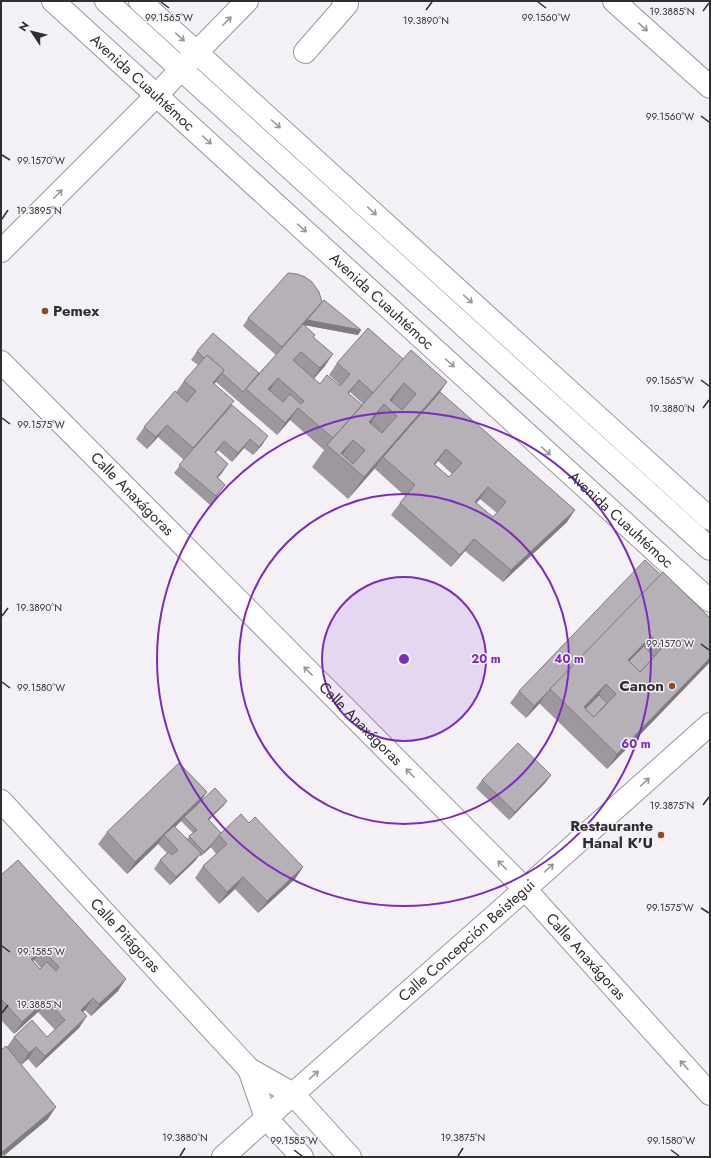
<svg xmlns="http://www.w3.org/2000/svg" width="711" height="1158" font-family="Jost,sans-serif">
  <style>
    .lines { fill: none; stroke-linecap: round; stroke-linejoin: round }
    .minor-casing { stroke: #9a979d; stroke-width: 24 }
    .major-casing { stroke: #9a979d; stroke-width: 24 }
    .minor { stroke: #fff; stroke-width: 22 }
    .major { stroke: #fff; stroke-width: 22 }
    .wall { fill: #9d989d; fill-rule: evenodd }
    .shaded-wall { fill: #7f7c7f }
    .building { fill: #b6b1b6; stroke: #7f7c7f; fill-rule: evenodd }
    .oneway { stroke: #979698 }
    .ticks { fill: none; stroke: #2f2e30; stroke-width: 1.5 }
    .ring { fill: none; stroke: #7b2cbf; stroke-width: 2 }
    .poi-dot { fill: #8e4b1b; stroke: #f3f0f6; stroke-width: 1.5 }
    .labels { text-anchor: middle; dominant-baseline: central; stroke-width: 3; stroke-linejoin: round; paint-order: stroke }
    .street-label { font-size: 15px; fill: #2f2e30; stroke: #f3f0f6 }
    .poi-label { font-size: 15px; font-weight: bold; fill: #2f2e30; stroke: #f3f0f6; text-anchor: end }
    .ticks-label { font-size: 10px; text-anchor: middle; fill: #2f2e30; stroke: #f3f0f6; stroke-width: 3; stroke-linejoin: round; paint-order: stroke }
    .centre { fill: #7b2cbf; stroke: #f3f0f6; stroke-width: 2 }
    .ring-label { font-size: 12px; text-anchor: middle; font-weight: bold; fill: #7b2cbf; stroke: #f3f0f6; stroke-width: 3; stroke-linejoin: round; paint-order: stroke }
  </style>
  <rect width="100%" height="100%" fill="#f3f0f6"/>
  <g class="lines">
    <defs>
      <g id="minor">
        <path d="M106 1 710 549"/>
        <path d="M614 1 710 87"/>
        <path d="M305 52 347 4 343 1"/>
        <path d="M1 251 157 95 197 52 247 1"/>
        <path id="s1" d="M1 362 525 889 710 1094"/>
        <path id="s2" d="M1 801 249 1069 293 1094 350 1157"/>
        <path d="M249 1069 266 1118 302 1157"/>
        <path id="s3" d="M223 1157 293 1094 525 889 710 724"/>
      </g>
      <g id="major">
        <path id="s4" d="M53 1 710 601"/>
        <path d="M140 1 710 519"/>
      </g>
    </defs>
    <use href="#minor" class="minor-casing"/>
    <use href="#major" class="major-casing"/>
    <use href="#minor" class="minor"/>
    <use href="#major" class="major"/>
  </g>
  <g class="wall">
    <path d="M319 307 361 330 358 335 304 325 305 324 304 325 314 337 325 366 314 379 320 384 340 386V385L329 375 337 363 440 392 567 522 503 582 465 551 451 567 391 515 400 503 405 496 375 469 376 467 348 499 312 467 324 450 290 420 277 435 216 382 214 384 232 405 262 445 253 455 244 448 232 462 218 450 215 453 222 473 217 478 219 493 210 505 174 473 184 460 158 437 147 449 136 439 144 427 176 392 184 381 198 365 191 360 197 351 259 373 276 355 243 326 248 318ZM350 392 363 404 362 405 349 394ZM438 461 452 474 449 477 435 465ZM480 499 497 513 493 517 476 503Z"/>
    <path d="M661 575 710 618V662L607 769 540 704V703L526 718 510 703 519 691Z"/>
    <path d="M551 775 545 783 509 820 476 788 482 780Z"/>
    <path d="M203 799 227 801 224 805 209 820 221 833 249 823 303 867 295 879 258 913 235 889 219 904 195 878 203 866 216 854 211 847 201 856 199 855 195 861 170 885 154 869 160 860 167 853 158 844 159 843 127 874 98 844 107 832ZM181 821 193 833 187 839 175 827Z"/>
    <path d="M1 875 118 991 91 1016 85 1010 83 1012 79 1028 36 1068 28 1059 21 1065 48 1119 5 1155 1 1157 7 1047 14 1037H47L55 1030 38 1012 14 1034 1 1020ZM34 960 41 968 40 969 33 961Z"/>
  </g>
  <g class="shaded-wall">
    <path d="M322 302 316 311 361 330 358 335 304 325 305 324 277 356 283 347Z"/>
    <path d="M333 354 325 366 312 380 320 368Z"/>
    <path d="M224 370 216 382 205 395 213 383Z"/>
    <path d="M278 378 270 390 268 389Z"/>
    <path d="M359 380 350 392 339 405 348 393Z"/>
    <path d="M447 382 432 404 383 457 376 467 348 499 364 477Z"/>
    <path d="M404 383 389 405 390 400Z"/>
    <path d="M384 404 369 426V422Z"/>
    <path d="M298 408 290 420 277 435 285 423Z"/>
    <path d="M167 425 158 437 147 449 156 437Z"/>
    <path d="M268 436 262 445 253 455 259 447Z"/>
    <path d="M250 439 244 448 232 462 238 453Z"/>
    <path d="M353 440 341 457 339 455Z"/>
    <path d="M224 441 218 450 209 461 215 452Z"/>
    <path d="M446 449 438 461 425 476 434 464Z"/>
    <path d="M228 464 222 473 211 486 217 477Z"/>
    <path d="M225 485 210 505 216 496Z"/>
    <path d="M488 487 480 499 467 514 475 502Z"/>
    <path d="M575 510 567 522 503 582 511 570Z"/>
    <path d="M474 539 465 551 451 567 460 555Z"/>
    <path d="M651 636 641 651 621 671 628 660Z"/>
    <path d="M710 658V662L607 769 617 754Z"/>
    <path d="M606 684 596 699 579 717 584 707Z"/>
    <path d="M548 691 540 703 526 718 534 706Z"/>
    <path d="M551 775 545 783 509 820 515 812Z"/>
    <path d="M207 792 199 804 184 817 181 821 165 837 164 835 159 843 127 874 135 862Z"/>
    <path d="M227 801 224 805 205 823 208 819Z"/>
    <path d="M212 844 211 847 201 856 204 852Z"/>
    <path d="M201 853 195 861 170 885 176 877Z"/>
    <path d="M303 867 295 879 258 913 267 901Z"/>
    <path d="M243 877 235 889 219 904 227 892Z"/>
    <path d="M42 949 34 960 23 971 31 959Z"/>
    <path d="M126 979 118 991 91 1016 99 1004Z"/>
    <path d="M93 998 85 1010 73 1022 81 1010Z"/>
    <path d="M46 1000 38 1012 14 1034 22 1022Z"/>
    <path d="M87 1016 79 1028 36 1068 45 1056Z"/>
    <path d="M36 1047 28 1059 21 1065 29 1053Z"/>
    <path d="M56 1107 48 1119 2 1157H1V1153Z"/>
  </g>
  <g class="building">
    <path d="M288 273 297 274 305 277 312 282 319 292 322 302 282 347 248 318Z"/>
    <path d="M324 300 361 330 307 320Z"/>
    <path d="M303 324 315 335 313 337 333 354 320 368 301 352 293 360 320 384 327 375 340 386 350 374 337 363 368 328 403 359 373 393 359 380 348 393 362 405 333 438 298 408 285 423 246 389ZM278 378 304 401 301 404 290 394 283 402 268 389Z"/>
    <path d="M213 333 259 373 243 392 222 373 224 370 207 355 204 358 197 351Z"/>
    <path d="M411 350 447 382 364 477 327 445ZM404 383 416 394 402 410 390 400ZM384 404 397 416 382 433 369 422ZM353 440 365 450 353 464 341 453Z"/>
    <path d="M207 355 224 370 213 383 234 401 193 448 167 425 156 437 144 427 175 391 187 402 196 391 184 381Z"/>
    <path d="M440 392 575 510 511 570 474 539 460 555 400 503 415 485 383 457ZM446 449 462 463 449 477 434 464ZM488 487 506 502 493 517 475 502Z"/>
    <path d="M232 405 268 436 259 447 250 439 238 453 224 441 215 452 228 464 217 477 225 485 216 496 179 465Z"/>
    <path d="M372 422 383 432 382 433 371 423Z"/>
    <path d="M645 560 661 575 534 706 519 691Z"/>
    <path d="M663 572 710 618V658L617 754 550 689ZM651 636 663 647 640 672 628 660ZM606 684 616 694 594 717 584 707Z"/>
    <path d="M644 646 654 657 640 672 629 661Z"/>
    <path d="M599 695 607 703 594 717 585 709Z"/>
    <path d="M518 743 551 775 515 812 482 780Z"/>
    <path d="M179 763 207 792 135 862 107 832Z"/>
    <path d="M215 788 227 801 208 819 221 833 212 844 204 852 189 836 197 830 184 817Z"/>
    <path d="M241 814 249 823 255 817 303 867 267 901 243 877 227 892 203 866 227 844 219 835Z"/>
    <path d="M174 826 201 853 176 877 160 860 169 852 172 855 178 850 164 835Z"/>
    <path d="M18 860 126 979 99 1004 93 998 81 1010 87 1016 45 1056 36 1047 29 1053 14 1037 32 1020 47 1037 65 1020 46 1000 22 1022 1 999V875ZM42 949 59 967 56 971 47 962 40 969 31 959Z"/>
    <path d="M6 1046 56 1107 1 1153V1050Z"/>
    <path d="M3 1153 6 1157H1V1154Z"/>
  </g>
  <defs><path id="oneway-shaft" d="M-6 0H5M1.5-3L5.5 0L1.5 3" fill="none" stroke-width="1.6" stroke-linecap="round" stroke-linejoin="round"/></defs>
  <g class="oneway">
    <use href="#oneway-shaft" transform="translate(227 21) rotate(-45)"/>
    <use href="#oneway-shaft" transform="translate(643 27) rotate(42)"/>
    <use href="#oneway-shaft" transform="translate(180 37) rotate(42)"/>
    <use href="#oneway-shaft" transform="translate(276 124) rotate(42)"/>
    <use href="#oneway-shaft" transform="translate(207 140) rotate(42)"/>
    <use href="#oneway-shaft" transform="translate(58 194) rotate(-45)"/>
    <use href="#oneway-shaft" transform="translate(372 211) rotate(42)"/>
    <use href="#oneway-shaft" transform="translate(302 228) rotate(42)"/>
    <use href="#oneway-shaft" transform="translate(468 299) rotate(42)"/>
    <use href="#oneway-shaft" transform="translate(450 363) rotate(42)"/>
    <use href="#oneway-shaft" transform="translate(546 451) rotate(42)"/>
    <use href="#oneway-shaft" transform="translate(308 671) rotate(-135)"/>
    <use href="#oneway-shaft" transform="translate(410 773) rotate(-135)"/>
    <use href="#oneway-shaft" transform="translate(645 782) rotate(-42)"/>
    <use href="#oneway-shaft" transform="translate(502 865) rotate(-135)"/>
    <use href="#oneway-shaft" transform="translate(549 868) rotate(-42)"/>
    <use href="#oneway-shaft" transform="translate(684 1065) rotate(-132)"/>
    <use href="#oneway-shaft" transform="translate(314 1075) rotate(-41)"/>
  </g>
  <path class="ticks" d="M161 2 169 8M538 2 546 8M426 10 432 2M703 11 709 3M701 116 709 122M2 155 10 160M2 219 8 210M701 380 709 386M703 408 709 400M2 418 10 424M2 616 8 608M701 644 709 650M2 682 10 688M703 805 709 797M701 908 709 913M2 946 10 952M2 1013 8 1005M294 1150 302 1156M671 1150 679 1156M180 1156 185 1148M458 1156 463 1148"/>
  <circle cx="404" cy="659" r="82" fill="#7b2cbf" fill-opacity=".12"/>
  <g class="ring">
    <circle cx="404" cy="659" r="82"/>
    <circle cx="404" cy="659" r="165"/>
    <circle cx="404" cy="659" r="247"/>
  </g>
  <g class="poi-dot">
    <circle cx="45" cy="311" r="4"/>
    <circle cx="672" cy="686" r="4"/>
    <circle cx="661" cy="835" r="4"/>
  </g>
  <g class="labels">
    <g class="street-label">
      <text stroke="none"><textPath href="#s4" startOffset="121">Avenida Cuauhtémoc</textPath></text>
      <text stroke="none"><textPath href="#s4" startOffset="445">Avenida Cuauhtémoc</textPath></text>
      <text stroke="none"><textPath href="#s1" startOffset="186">Calle Anaxágoras</textPath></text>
      <text stroke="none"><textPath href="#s4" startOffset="769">Avenida Cuauhtémoc</textPath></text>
      <text stroke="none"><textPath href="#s1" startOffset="510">Calle Anaxágoras</textPath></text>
      <text stroke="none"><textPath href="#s2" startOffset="183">Calle Pitágoras</textPath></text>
      <text stroke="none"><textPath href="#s3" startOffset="326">Calle Concepción Beistegui</textPath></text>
      <text stroke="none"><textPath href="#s1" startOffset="834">Calle Anaxágoras</textPath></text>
    </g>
    <g class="poi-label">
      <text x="53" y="311" text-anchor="start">Pemex</text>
      <text x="664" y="686">Canon</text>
      <text x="653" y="826">Restaurante<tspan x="653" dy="17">Hanal K'U</tspan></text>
    </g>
  </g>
  <g class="ticks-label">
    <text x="672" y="15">19.3885°N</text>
    <text x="169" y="21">99.1565°W</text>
    <text x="546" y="21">99.1560°W</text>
    <text x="426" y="24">19.3890°N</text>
    <text x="670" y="120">99.1560°W</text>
    <text x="41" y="164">99.1570°W</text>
    <text x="39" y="214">19.3895°N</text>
    <text x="670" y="384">99.1565°W</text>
    <text x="672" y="412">19.3880°N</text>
    <text x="41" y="428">99.1575°W</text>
    <text x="39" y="611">19.3890°N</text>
    <text x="670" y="647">99.1570°W</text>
    <text x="41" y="691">99.1580°W</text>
    <text x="672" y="809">19.3875°N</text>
    <text x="670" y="911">99.1575°W</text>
    <text x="41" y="955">99.1585°W</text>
    <text x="39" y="1008">19.3885°N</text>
    <text x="185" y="1141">19.3880°N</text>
    <text x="463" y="1141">19.3875°N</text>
    <text x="294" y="1144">99.1585°W</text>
    <text x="671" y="1144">99.1580°W</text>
  </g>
  <circle cx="404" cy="659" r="6" class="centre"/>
  <g class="ring-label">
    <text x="486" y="663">20 m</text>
    <text x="569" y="663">40 m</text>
    <text x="636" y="748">60 m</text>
  </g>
  <rect width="711" height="1158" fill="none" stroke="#2f2e30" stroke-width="4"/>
  <g transform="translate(32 32) rotate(305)" stroke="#f3f0f6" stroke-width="3" paint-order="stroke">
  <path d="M0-3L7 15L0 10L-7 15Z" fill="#2f2e30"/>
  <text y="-6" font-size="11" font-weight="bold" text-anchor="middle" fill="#2f2e30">N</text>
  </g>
</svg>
